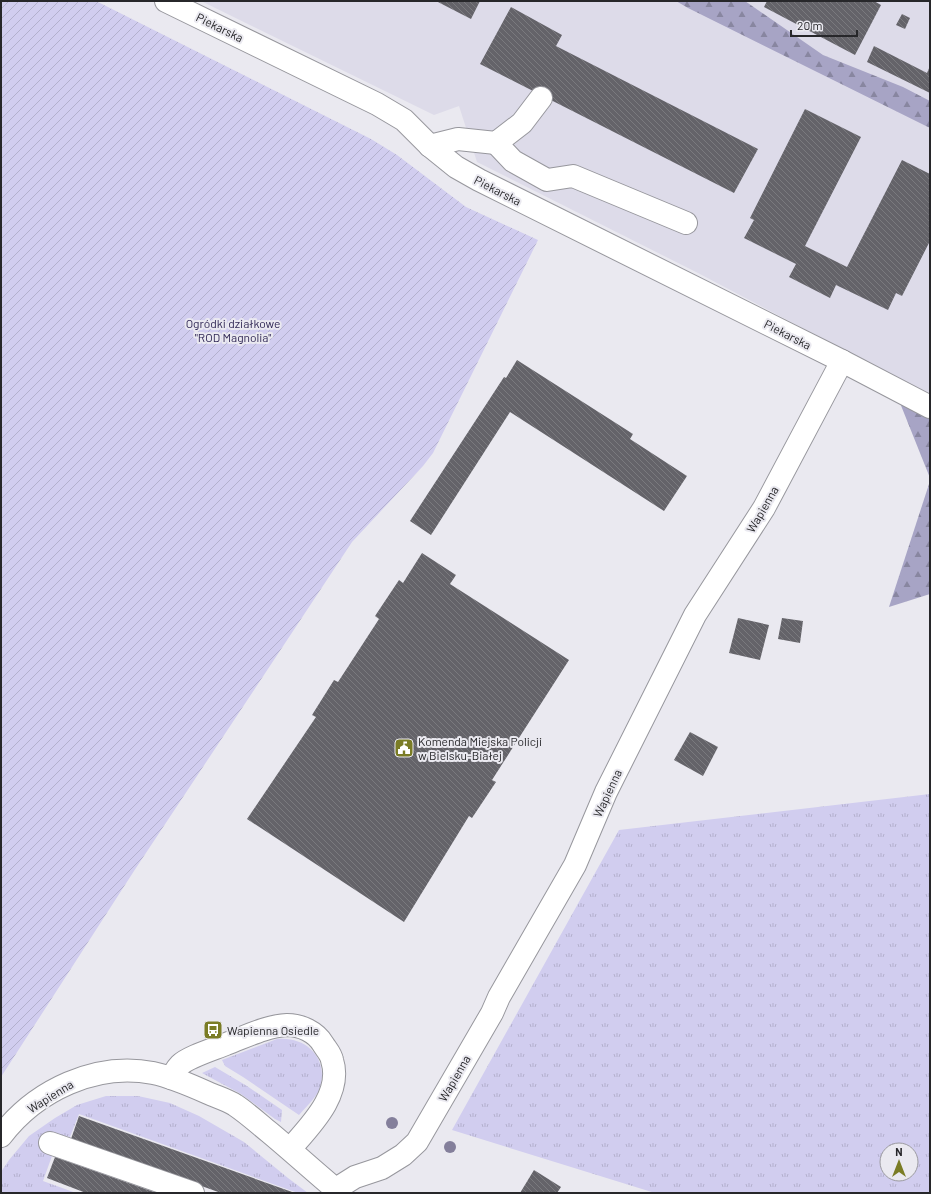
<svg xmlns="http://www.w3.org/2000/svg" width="931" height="1194" font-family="Barlow,sans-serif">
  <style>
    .built { fill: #dddbe9 }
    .grass { fill: url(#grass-tufts); fill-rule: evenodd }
    .forest { fill: url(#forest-firs) }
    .garden { fill: url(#garden-furrows) }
    .building { fill: url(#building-back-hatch) }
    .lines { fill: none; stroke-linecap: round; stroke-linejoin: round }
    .minor-casing { stroke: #97979d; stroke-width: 24 }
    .minor { stroke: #fff; stroke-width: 22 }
    .tree { fill: #847f9b }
    .labels { text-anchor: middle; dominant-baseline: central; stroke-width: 4; stroke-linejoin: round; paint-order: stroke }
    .street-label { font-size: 12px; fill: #27272a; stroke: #eae9f0 }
    .park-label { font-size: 12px; fill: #312855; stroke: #eae9f0 }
    .poi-label { font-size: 12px; fill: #27272a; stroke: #eae9f0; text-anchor: start }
  </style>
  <defs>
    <pattern id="grass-tufts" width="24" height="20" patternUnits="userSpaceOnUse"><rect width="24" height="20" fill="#d1cdef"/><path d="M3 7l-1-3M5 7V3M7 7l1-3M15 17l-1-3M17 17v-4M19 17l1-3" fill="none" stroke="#b3b0cd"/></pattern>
    <pattern id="forest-firs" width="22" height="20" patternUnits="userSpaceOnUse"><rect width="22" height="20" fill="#a7a4c5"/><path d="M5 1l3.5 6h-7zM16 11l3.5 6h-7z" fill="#8886a0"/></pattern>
    <pattern id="garden-furrows" width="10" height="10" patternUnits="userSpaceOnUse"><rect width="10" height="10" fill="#d1cdef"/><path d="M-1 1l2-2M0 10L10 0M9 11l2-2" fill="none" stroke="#b3b0cd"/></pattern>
    <pattern id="building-back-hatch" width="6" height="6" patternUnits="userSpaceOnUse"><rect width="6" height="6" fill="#646369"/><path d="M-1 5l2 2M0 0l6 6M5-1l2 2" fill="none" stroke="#7a7a7e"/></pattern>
  </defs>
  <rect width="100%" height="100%" fill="#eae9f0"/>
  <path class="built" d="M201 1H930V395L698 273 477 162 459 106 434 115Z"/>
  <g class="grass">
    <path d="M930 794V1193H655L452 1130 619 830ZM887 1150H911V1174H887Z"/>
    <path d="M277 1039C306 1036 329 1058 320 1088 316 1098 306 1107 299 1115L243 1077 225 1066 222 1060Z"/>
    <path d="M215 1067 247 1086 282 1110 281 1122 275 1119 241 1094 202 1073Z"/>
    <path d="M106 1096H138L170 1103 199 1116 244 1142 288 1178 308 1193H298L79 1114 70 1137 53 1133 46 1153 52 1156 43 1181 76 1193H1V1172L9 1160 29 1136 55 1118 77 1105Z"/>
  </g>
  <g class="forest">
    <path d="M676 1H745L823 55 903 87 930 101V128L688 8Z"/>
    <path d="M896 393 930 415V478Z"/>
    <path d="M930 481V594L889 607Z"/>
  </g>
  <path class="garden" d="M1 1H96L371 139 397 155 466 207 538 240 433 453 423 466 352 542 134 871 1 1077Z"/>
  <g class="building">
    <path d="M436 1H480L471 19Z"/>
    <path d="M767 1H874L881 5 855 55 764 7Z"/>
    <path d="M511 7 562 35 556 46 758 149 734 193 480 64Z"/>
    <path d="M902 14 910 18 905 29 896 25Z"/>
    <path d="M874 46 927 73 930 66V93L867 62Z"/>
    <path d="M805 109 861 137 805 246 755 221 847 267 902 160 930 174V241L902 296 896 293 888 310 836 285 830 298 789 277 796 264 744 238 754 220 750 218Z"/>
    <path d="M517 360 633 434 630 439 687 476 664 511 510 412 431 535 410 521 504 377 506 378Z"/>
    <path d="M422 553 456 575 450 584 569 660 492 780 496 782 472 818 469 816 404 922 247 819 316 717 312 715 334 680 338 682 379 619 375 616 399 580 403 583Z"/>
    <path d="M738 618 769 625 760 660 729 653Z"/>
    <path d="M782 618 803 621 800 643 778 639Z"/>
    <path d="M690 732 718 747 703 776 674 760Z"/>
    <path d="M79 1116 295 1193H221L71 1139Z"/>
    <path d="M55 1157 157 1193H86L47 1178Z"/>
    <path d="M534 1170 561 1187 557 1193H520Z"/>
  </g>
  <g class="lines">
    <defs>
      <g id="minor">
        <path d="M166 1 377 104 404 120 430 146 456 167 479 180 842 361 930 407"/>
        <path d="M496 143 513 161 547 180 573 176 686 223"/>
        <path d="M430 146 458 139 496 143 522 123 541 98"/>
        <path d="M171 1078C174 1074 176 1069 180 1065 188 1057 214 1049 226 1044 245 1037 266 1026 287 1025 301 1025 316 1032 323 1044 326 1049 331 1054 332 1060 343 1094 310 1126 290 1149"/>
        <path d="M1 1136C36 1090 96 1062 153 1073 172 1077 190 1085 208 1093 217 1097 227 1100 235 1105 247 1113 258 1123 269 1132 293 1152 316 1173 340 1193"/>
        <path d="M50 1143 193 1193"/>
        <path d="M336 1189 355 1177 382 1168 403 1155 417 1142 492 1013 499 997 575 865 606 792 695 615 764 508 842 361"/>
      </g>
    </defs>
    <use href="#minor" class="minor-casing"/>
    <use href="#minor" class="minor"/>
  </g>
  <g class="tree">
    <circle cx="392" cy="1123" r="6"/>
    <circle cx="450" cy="1147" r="6"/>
  </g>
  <defs>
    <symbol id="civic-square" viewBox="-11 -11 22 22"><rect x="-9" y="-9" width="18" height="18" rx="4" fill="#7a7c25" stroke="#eae9f0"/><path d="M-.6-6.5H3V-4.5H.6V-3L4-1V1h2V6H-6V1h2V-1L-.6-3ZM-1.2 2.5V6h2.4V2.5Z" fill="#fff"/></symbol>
    <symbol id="bus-square" viewBox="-11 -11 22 22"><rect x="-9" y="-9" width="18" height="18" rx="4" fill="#7a7c25" stroke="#eae9f0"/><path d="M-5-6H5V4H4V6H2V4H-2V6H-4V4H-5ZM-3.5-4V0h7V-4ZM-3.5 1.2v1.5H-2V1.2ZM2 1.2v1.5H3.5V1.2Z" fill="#fff"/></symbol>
  </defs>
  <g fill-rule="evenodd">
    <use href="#civic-square" x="393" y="737" width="22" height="22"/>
    <use href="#bus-square" x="202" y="1019" width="22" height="22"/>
  </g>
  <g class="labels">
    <g class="street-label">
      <text transform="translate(220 27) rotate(26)">Piekarska</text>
      <text transform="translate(498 190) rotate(27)">Piekarska</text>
      <text transform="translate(788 334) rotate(27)">Piekarska</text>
      <text transform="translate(762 509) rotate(-60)">Wapienna</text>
      <text transform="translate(607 793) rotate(-65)">Wapienna</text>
      <text transform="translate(454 1078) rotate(-60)">Wapienna</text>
      <text transform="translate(50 1096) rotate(-32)">Wapienna</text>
    </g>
    <g class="park-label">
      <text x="233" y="323">Ogródki działkowe<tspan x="233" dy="14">"ROD Magnolia"</tspan></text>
    </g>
    <g class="poi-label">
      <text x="418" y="741">Komenda Miejska Policji<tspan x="418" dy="14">w Bielsku-Białej</tspan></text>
      <text x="227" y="1030">Wapienna Osiedle</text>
    </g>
  </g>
  <rect width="931" height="1194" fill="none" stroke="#27272a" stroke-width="4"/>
  <g transform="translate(899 1162)"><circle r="19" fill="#eae9f0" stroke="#9c9ba1"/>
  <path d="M0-3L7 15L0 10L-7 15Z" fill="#7a7c25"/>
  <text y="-6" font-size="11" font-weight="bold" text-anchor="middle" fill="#27272a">N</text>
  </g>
  <path d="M791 30v6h66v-6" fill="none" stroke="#27272a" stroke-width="2"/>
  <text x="797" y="30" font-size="12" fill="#27272a" stroke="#eae9f0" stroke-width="3" paint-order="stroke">20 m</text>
</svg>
